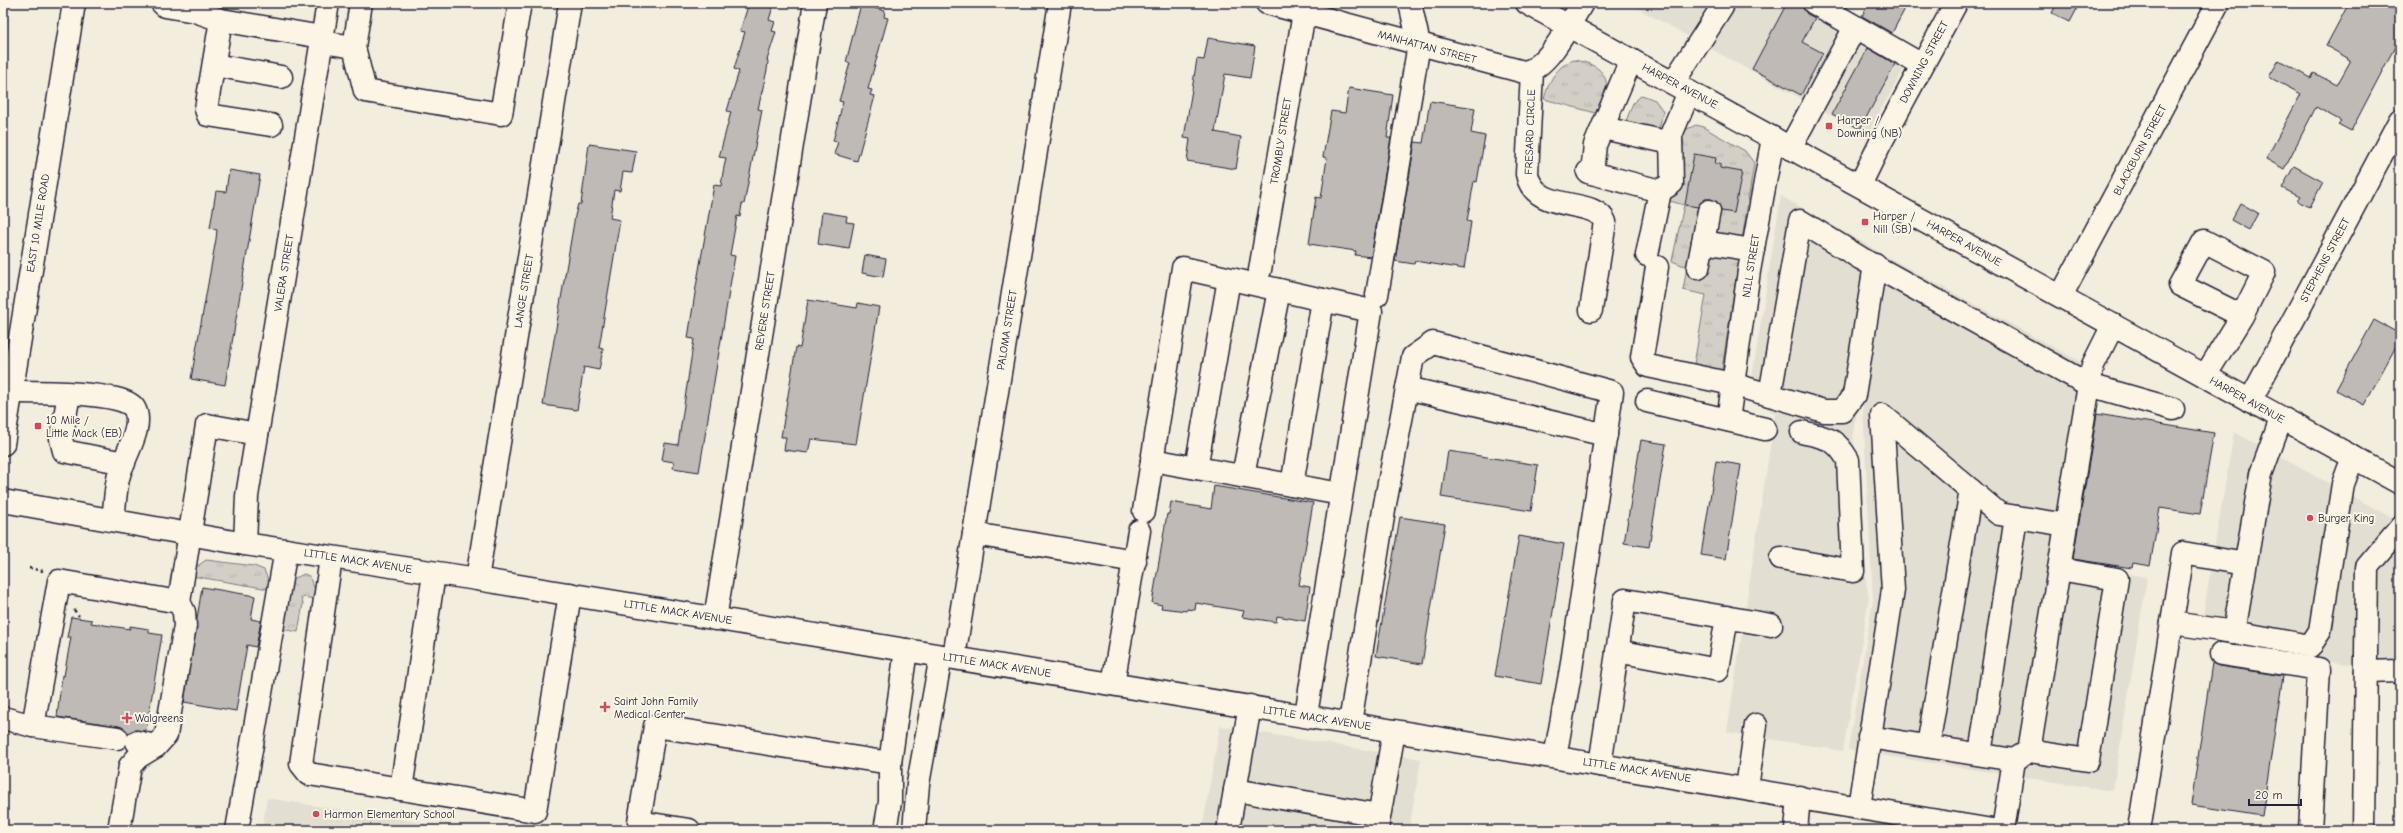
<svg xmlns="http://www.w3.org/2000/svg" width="2403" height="833" font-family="'Comic Neue',sans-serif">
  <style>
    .built { fill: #e3ded2 }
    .grass { fill: url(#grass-tufts); stroke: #7b7880 }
    .building { fill: #bfbab6; stroke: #22223b }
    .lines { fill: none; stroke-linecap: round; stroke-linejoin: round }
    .minor-casing { stroke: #22223b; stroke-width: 25 }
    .major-casing { stroke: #22223b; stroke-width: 25 }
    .path { stroke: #22223b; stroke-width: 2.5; stroke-dasharray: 3 3; stroke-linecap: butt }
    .minor { stroke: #fcf5e5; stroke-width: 22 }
    .major { stroke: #fcf5e5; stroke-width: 22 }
    .poi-dot { fill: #d1495b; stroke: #fcf5e5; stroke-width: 1.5 }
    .labels { text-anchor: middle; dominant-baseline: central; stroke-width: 4; stroke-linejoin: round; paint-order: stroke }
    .street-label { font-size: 11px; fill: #22223b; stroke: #fcf5e5 }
    .poi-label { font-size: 11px; fill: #22223b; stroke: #fcf5e5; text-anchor: start }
  </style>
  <defs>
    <pattern id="grass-tufts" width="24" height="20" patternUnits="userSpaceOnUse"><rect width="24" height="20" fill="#d4cfc6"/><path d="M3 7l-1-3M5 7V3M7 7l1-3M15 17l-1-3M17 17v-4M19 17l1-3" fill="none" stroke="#b6b1ab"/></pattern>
  </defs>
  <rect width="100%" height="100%" fill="#f3edde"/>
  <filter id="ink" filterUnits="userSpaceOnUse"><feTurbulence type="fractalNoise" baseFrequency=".025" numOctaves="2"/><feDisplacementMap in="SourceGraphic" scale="8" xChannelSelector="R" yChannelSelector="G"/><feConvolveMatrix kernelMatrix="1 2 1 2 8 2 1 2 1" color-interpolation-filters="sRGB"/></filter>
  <g filter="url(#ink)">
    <g class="built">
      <path d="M1628 3H1822L1913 52 1867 135Z"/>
      <path d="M1781 196 1883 254 1853 434 1864 572 1869 598 1843 751 1727 732 1775 414 1749 396Z"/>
      <path d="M1884 255 2103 374 2095 397 2068 564 2147 577 2113 791 1848 750 1873 600 1862 390Z"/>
      <path d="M2234 432 2400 522V673L2199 639Z"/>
      <path d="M1220 726 1421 759 1409 830H1202Z"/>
      <path d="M267 798 467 830H262Z"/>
    </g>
    <g class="grass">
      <path d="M1574 60C1597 64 1610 72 1606 97 1605 104 1604 108 1599 114L1544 99C1549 81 1556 66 1574 60Z"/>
      <path d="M1642 95 1655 100 1663 111 1659 130 1626 121 1633 103Z"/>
      <path d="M1696 125 1703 127 1745 151 1754 163 1721 375 1693 370 1706 295 1683 290 1687 267 1672 261 1684 205 1670 201 1668 198 1680 187 1683 167 1680 141 1685 130Z"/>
      <path d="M206 560 254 566 264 570 269 582V589L192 576 196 567Z"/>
      <path d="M304 574 309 576 316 592V599L301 597 303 604 298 632 281 629 291 580Z"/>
    </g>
    <g class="building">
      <path d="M749 3H774L769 20 775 22 772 31 776 32 767 60 768 61 767 70 758 109 762 110 744 204H742L740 217 737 216 730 255 735 256 699 472 673 468 674 462 662 460 665 443 678 445 694 339 688 338 696 287 714 185 721 186 723 172 726 158 719 157 731 112 727 111 739 71 734 69 745 32 740 31Z"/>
      <path d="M1787 3H1796L1802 6 1807 14 1815 18 1802 42 1823 53 1801 95 1752 69Z"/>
      <path d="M1869 3H1908L1892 33 1862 16Z"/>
      <path d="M2057 3H2080L2070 22 2052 13Z"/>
      <path d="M2349 3H2400V37L2351 131 2338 124 2341 121 2316 107 2284 169 2266 159 2301 94 2269 77 2279 60 2311 78 2314 73 2337 85 2351 60 2326 46Z"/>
      <path d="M861 4 885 11 884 17 888 18 868 89 872 90 870 95 875 96 857 161 834 154 838 142 833 141 843 102 839 101 850 63 846 62Z"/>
      <path d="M1208 38 1255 46 1250 78 1225 74 1215 132 1241 137 1236 169 1187 161 1190 139 1184 138 1197 59 1204 60Z"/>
      <path d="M1868 48 1895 64 1860 129 1832 114Z"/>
      <path d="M1349 88 1393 95 1387 138H1391L1371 257 1355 255 1356 251 1309 244 1316 197 1321 198 1327 158 1323 157 1331 111 1345 113Z"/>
      <path d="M1430 101 1475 108 1471 133 1485 136 1477 182 1474 181 1467 221 1471 222 1464 269 1415 261 1414 264 1395 261 1415 142 1423 143Z"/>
      <path d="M589 144 636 151 632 173 623 172 620 191 614 190 610 218 620 220 599 348 603 349 599 370 584 367 577 410 543 405 575 216 578 204H581Z"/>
      <path d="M1694 154 1716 158 1715 164H1720V168L1742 172 1734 213 1721 211 1717 202 1711 199H1705L1698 207 1685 205Z"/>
      <path d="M2294 166 2323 182 2310 207 2297 201 2300 197 2282 188Z"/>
      <path d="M229 170 260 175 225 385 191 379 216 239 217 230 210 228 216 191 226 192Z"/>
      <path d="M2240 203 2258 213 2249 230 2231 220Z"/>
      <path d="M822 212 847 216 846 222 854 223 849 249 818 244Z"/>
      <path d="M865 255 886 259 883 277 862 273Z"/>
      <path d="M808 300 857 308 858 303 879 307 856 444 811 439 808 453 784 450 786 437H781L796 347 800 348Z"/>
      <path d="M2374 320 2400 334V339L2364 405 2336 390Z"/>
      <path d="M2097 414 2214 433 2200 514 2160 508 2150 566 2133 563 2132 568 2073 559Z"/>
      <path d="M1641 440 1666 444 1649 547 1624 543Z"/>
      <path d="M1448 451 1538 465 1531 511 1441 497Z"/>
      <path d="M1716 461 1741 465 1726 559 1701 555Z"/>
      <path d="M1214 486 1313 503 1299 585 1310 587 1305 621 1277 616 1276 622 1242 617 1244 611 1196 603 1195 610 1187 609V611L1161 608 1162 605 1152 603 1167 514H1169L1171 502 1211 509Z"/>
      <path d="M1400 517 1445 524 1422 664 1376 656Z"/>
      <path d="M1519 536 1564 544 1541 684 1495 676Z"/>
      <path d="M202 587 255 596 251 619 261 621 256 647 247 645 236 711 184 702Z"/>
      <path d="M71 617 92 620 91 623 130 629V626L149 629V633L162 635 146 731 134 730 128 733 119 726 57 717 62 675 64 676 71 637H67Z"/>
      <path d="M2212 663 2219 666 2283 676 2262 816 2191 805Z"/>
    </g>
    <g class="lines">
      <defs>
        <g id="minor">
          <path d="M162 3 165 6 195 11 221 20 322 37"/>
          <path d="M1267 3 1524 72C1548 69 1570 23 1582 3"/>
          <path d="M1814 3 1922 65"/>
          <path d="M221 20 206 109 208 115 271 125"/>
          <path d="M322 42 354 47 365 91 501 114 520 3"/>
          <path d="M354 47 361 3"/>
          <path d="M214 65 281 77"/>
          <path d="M1532 71 1527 174C1535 215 1595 196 1605 222L1591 310"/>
          <path d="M1673 83 1722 7"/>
          <path d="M1603 128 1671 143"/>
          <path d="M1790 148 1855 27"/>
          <path d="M1588 172 1660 191 1672 183 1671 135 1689 92"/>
          <path d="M1592 173 1595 145 1631 60"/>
          <path d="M1860 185 1880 144 1956 3"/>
          <path d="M1703 242 1753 250"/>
          <path d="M1647 255 1660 191"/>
          <path d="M1657 267 1642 357 1648 366 1732 384 1824 411H1842L1854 395 1875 265"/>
          <path d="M1698 268 1709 211"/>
          <path d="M1260 270 1304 13"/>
          <path d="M1377 295 1419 44 1410 3"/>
          <path d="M2061 296 2218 3"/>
          <path d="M2205 376 2242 316 2264 272 2204 241 2180 285 2242 316"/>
          <path d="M1407 388 1606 435"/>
          <path d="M11 392C32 392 124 391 134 408 145 426 123 458 119 475 115 489 115 506 113 520"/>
          <path d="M69 394 61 439 64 451 124 463"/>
          <path d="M1770 395 1800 221 1862 259 2089 385 2093 365 2113 325"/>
          <path d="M1647 401 1765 429"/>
          <path d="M2250 401 2400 120"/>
          <path d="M1728 420 1749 271 1773 138"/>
          <path d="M3 444 74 3"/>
          <path d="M1152 460 1341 494"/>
          <path d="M1196 468 1229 279"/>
          <path d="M1243 476 1279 290"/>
          <path d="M1292 485 1323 300"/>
          <path d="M1144 511 1183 268 1371 311 1306 715"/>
          <path d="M974 534 1135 561"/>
          <path d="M245 544 247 496 328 3"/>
          <path d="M331 558 301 764 309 774 401 789 434 574"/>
          <path d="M1781 558 1853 571 1848 460C1835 437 1826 438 1802 432"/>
          <path d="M477 579 570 3"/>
          <path d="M715 619 815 3"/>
          <path d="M2172 623 2234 632 2261 474 2281 419"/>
          <path d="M2234 632 2310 646 2320 631 2343 484 2353 457"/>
          <path d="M1617 651 1718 670 1727 617"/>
          <path d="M2221 654 2319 669 2310 830"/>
          <path d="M954 657 1060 3"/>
          <path d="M2366 672 2400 671"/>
          <path d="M1113 684 1139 531"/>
          <path d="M3 718 33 726 59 581 179 602 207 425 257 434"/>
          <path d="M1350 723 1385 504 1413 357 1433 343 1612 392 1571 669 1555 757"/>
          <path d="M33 726 117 738"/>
          <path d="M1869 737 2014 760 2029 751 2088 760 2117 579 2059 569 2066 525"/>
          <path d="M137 742 156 746 166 735 185 626 184 612 179 602"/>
          <path d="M1928 746 1971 490"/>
          <path d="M2029 751 2059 569"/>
          <path d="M1980 754 2016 517"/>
          <path d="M1600 765 1625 600 1771 625"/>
          <path d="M1747 788 1756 725"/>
          <path d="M401 789 535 811 570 594"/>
          <path d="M1235 790 1379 815"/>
          <path d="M1859 807 1893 590 1882 415 1999 514 2066 525 2089 385 2173 409"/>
          <path d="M1377 829 1394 731"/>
          <path d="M119 830 130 766 138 757 156 746"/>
          <path d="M237 830 286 550"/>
          <path d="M689 830 639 822 655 726 890 763"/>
          <path d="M885 830 890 802V763L906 650"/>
          <path d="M914 830 918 784 941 656"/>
          <path d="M1228 830 1250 706"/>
          <path d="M1796 830 1799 797"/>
          <path d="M2003 830 2014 760"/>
          <path d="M2139 830 2183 553 2245 564"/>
          <path d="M2364 830 2367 567 2400 528"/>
        </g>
        <g id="major">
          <path d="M1527 3 2400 483"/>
          <path d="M3 501 245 544 477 579 1992 830"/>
        </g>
      </defs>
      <use href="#minor" class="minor-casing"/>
      <use href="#major" class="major-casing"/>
      <g class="path">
        <path d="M29 568 43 571"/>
        <path d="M74 610 79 616"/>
      </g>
      <use href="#minor" class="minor"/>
      <use href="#major" class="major"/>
    </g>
  </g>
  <g class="poi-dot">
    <rect x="1825" y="122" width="8" height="8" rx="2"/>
    <rect x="1861" y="218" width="8" height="8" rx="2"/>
    <rect x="34" y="422" width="8" height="8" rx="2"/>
    <circle cx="2310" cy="518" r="4"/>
    <path d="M603 701h4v4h4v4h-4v4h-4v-4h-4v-4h4z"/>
    <path d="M125 712h4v4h4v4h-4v4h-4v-4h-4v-4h4z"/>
    <circle cx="316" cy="814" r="4"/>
  </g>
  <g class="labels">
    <g class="street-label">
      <text transform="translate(1427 47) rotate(15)">MANHATTAN STREET</text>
      <text transform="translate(1924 62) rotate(-62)">DOWNING STREET</text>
      <text transform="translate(1680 86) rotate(28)">HARPER AVENUE</text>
      <text transform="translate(1530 132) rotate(-88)">FRESARD CIRCLE</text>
      <text transform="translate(1281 141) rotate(-81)">TROMBLY STREET</text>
      <text transform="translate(2140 150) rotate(-62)">BLACKBURN STREET</text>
      <text transform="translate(38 223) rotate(-81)">EAST 10 MILE ROAD</text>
      <text transform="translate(1964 243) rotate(29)">HARPER AVENUE</text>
      <text transform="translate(2325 260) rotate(-62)">STEPHENS STREET</text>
      <text transform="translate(1751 266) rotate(-81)">NILL STREET</text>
      <text transform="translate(284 273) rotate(-81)">VALERA STREET</text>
      <text transform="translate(524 291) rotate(-81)">LANGE STREET</text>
      <text transform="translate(765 311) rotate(-81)">REVERE STREET</text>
      <text transform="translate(1007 330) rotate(-81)">PALOMA STREET</text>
      <text transform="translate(2247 400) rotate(29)">HARPER AVENUE</text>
      <text transform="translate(358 561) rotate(9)">LITTLE MACK AVENUE</text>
      <text transform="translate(678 612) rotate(9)">LITTLE MACK AVENUE</text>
      <text transform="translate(997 665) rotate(9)">LITTLE MACK AVENUE</text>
      <text transform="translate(1317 718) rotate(9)">LITTLE MACK AVENUE</text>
      <text transform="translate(1637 770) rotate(9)">LITTLE MACK AVENUE</text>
    </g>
    <g class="poi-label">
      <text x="1837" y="120">Harper /<tspan x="1837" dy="13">Downing (NB)</tspan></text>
      <text x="1873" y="216">Harper /<tspan x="1873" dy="13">Nill (SB)</tspan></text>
      <text x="46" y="420">10 Mile /<tspan x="46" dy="13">Little Mack (EB)</tspan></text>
      <text x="2318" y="518">Burger King</text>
      <text x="614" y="701">Saint John Family<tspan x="614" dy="13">Medical Center</tspan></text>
      <text x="135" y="718">Walgreens</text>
      <text x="324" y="814">Harmon Elementary School</text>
    </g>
  </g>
  <rect width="2403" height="833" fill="none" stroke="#fcf5e5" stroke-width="16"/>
  <rect x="8" y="8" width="2387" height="817" fill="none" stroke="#22223b" stroke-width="1.5" filter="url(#ink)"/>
  <path d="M2249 799v6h52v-6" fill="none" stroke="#22223b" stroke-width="2"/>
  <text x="2255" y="799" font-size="12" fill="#22223b" stroke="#fcf5e5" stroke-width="3" paint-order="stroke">20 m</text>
</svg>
